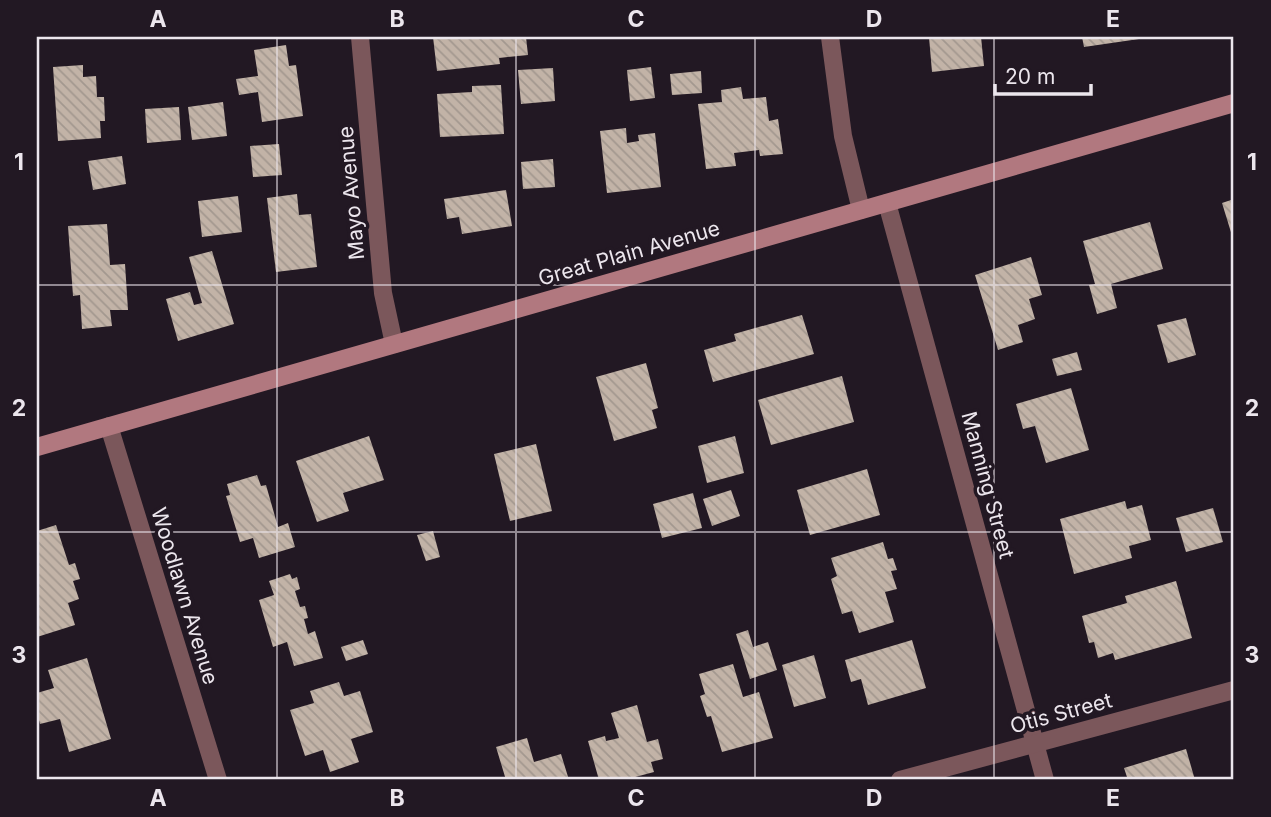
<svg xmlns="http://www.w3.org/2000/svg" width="1271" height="817" font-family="Inter,sans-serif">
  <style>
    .building { fill: url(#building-back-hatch) }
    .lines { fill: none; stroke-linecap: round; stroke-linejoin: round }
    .street { stroke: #7b575b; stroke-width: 18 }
    .secondary { stroke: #b1787f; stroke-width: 18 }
    .grid { fill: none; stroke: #ece6ed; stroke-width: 2; stroke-opacity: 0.55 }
    .labels { text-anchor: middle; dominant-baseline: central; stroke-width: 7; stroke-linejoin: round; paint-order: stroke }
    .street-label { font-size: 21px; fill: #ece6ed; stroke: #221823 }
    .neatline { fill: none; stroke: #ece6ed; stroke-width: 2.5 }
    .grid-label { font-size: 23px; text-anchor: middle; font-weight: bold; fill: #ece6ed }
  </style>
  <defs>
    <pattern id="building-back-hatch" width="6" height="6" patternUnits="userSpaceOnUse" patternTransform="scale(1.75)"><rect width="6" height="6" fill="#c2b3a7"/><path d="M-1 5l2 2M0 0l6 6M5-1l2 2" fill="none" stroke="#a3988f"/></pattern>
  </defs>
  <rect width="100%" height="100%" fill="#221823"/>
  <g class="building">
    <path d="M433 37H526L528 55 499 58 500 64 437 71Z"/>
    <path d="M929 37H981L984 66 932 72Z"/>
    <path d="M1082 37H1139V39L1084 47Z"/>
    <path d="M286 45 289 66 296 65 303 116 262 122 258 92 239 95 236 79 258 76 254 50Z"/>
    <path d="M83 65V77L96 76 97 97H104L105 121H100L101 138 58 141 53 67Z"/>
    <path d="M651 67 655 98 630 101 627 70Z"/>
    <path d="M553 68 555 101 521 104 518 70Z"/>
    <path d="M701 71 702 93 672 95 670 74Z"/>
    <path d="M501 85 504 134 440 137 437 94 472 92V86Z"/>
    <path d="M741 87 743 99 766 97 769 121 778 119 783 154 760 156 759 150 734 153 736 166 706 169 698 104 722 102 721 90Z"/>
    <path d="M223 102 227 136 192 140 188 107Z"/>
    <path d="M179 107 181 140 147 143 145 109Z"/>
    <path d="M626 128 627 143 639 141 638 135 655 133 661 187 607 193 600 131Z"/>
    <path d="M279 144 282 175 253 177 250 146Z"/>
    <path d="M122 156 126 184 93 190 88 161Z"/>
    <path d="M553 159 555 187 523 189 521 162Z"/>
    <path d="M506 190 512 226 462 234 459 217 447 219 444 199Z"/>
    <path d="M297 194 299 215 311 214 317 267 276 272 267 198Z"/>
    <path d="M238 196 242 232 202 237 198 201Z"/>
    <path d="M1234 199V242L1222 203Z"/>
    <path d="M1150 222 1163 269 1111 284 1117 308 1097 314 1089 285 1095 284 1083 241Z"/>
    <path d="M107 224 110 265 125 264 128 310H110L112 326 82 329 80 295 73 296 68 226Z"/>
    <path d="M212 251 234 324 178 341 166 299 190 292 194 305 202 303 189 257Z"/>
    <path d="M1031 257 1042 295 1029 299 1035 319 1018 325 1023 342 998 350 975 275Z"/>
    <path d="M802 315 814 354 713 382 704 350 736 341 734 334Z"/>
    <path d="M1186 318 1196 355 1168 363 1157 325Z"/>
    <path d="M1077 352 1082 370 1057 376 1052 359Z"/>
    <path d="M646 363 658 408 652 410 657 428 614 441 596 377Z"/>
    <path d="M842 376 854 422 771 445 758 400Z"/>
    <path d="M1071 388 1089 450 1046 463 1035 426 1023 429 1016 404Z"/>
    <path d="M369 436 384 480 343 493 349 511 317 522 296 461Z"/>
    <path d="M735 436 744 473 707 483 698 446Z"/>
    <path d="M536 444 552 511 510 521 494 454Z"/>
    <path d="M867 469 880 515 810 535 797 490Z"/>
    <path d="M257 475 261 486 266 485 278 527 288 523 295 547 259 558 253 538 240 542 226 496 230 495 227 484Z"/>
    <path d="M731 490 740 516 712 526 703 499Z"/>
    <path d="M693 493 702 528 662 538 653 504Z"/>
    <path d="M1125 501 1127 509 1142 505 1151 540 1129 546 1132 558 1074 574 1060 519Z"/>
    <path d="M1213 508 1223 542 1186 552 1176 518Z"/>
    <path d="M56 525 69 565 75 563 80 579 73 581 79 599 68 603 75 625 37 637V531Z"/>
    <path d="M433 531 440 557 426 561 417 535Z"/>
    <path d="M883 542 888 559 893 558 897 570 891 571 897 589 885 592 894 622 859 633 852 611 842 614 831 579 837 576 831 558Z"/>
    <path d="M290 574 292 579 297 577 300 589 295 591 300 607 305 606 308 618 304 619 308 634 315 631 323 658 294 666 287 642 273 647 259 600 274 595 269 581Z"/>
    <path d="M1176 581 1192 638 1115 660 1113 653 1098 658 1094 642 1089 643 1082 616 1127 603 1125 596Z"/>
    <path d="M748 630 753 647 768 642 777 670 750 679 736 634Z"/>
    <path d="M363 640 368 654 346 661 341 647Z"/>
    <path d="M912 640 926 688 868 705 861 679 851 682 845 660Z"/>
    <path d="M814 655 826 698 794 707 782 665Z"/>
    <path d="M87 658 111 739 69 752 60 719 40 724 37 712V693L54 688 48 670Z"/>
    <path d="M733 664 743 697 759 692 773 738 722 752 711 716 707 717 700 696 705 694 699 674Z"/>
    <path d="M339 682 344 696 360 691 373 732 351 739 359 762 330 772 323 750 305 756 290 710 314 703 310 691Z"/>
    <path d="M637 705 647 742 658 739 663 759 651 762 654 772 624 780H599L588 741 605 736 606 741 619 738 611 713Z"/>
    <path d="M527 738 534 762 561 754 569 780H506L496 747Z"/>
    <path d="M1186 749 1195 780H1128L1124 768Z"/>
  </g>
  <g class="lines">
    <g class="street">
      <path d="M360 37 383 293 394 344"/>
      <path d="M830 37 843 136 861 210"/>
      <path d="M887 203 1045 780"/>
      <path d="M109 426 218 780"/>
      <path d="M900 780 1234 690"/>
    </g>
    <path class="secondary" d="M37 447 1234 103"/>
  </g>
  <path class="grid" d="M277 37V780M516 37V780M755 37V780M994 37V780M37 285H1234M37 532H1234"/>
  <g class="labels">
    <g class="street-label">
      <text transform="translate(351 193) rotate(-95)">Mayo Avenue</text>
      <text transform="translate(629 253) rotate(-16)">Great Plain Avenue</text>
      <text transform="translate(988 485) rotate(75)">Manning Street</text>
      <text transform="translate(185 596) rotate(73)">Woodlawn Avenue</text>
      <text transform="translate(1061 713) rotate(-15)">Otis Street</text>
    </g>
  </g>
  <rect width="1271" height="817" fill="none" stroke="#221823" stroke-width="77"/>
  <path d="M995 84v10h96v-10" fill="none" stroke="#ece6ed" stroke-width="3.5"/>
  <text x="1005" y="84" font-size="21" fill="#ece6ed" stroke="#221823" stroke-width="5" paint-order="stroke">20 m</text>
  <rect x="38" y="38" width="1194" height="740" class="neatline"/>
  <g class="grid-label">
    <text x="158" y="27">A</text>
    <text x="397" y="27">B</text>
    <text x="636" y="27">C</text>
    <text x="874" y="27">D</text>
    <text x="1113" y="27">E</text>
    <text x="19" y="170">1</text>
    <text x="1252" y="170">1</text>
    <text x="19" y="416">2</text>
    <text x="1252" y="416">2</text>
    <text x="19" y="663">3</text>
    <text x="1252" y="663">3</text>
    <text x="158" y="806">A</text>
    <text x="397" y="806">B</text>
    <text x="636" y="806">C</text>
    <text x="874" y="806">D</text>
    <text x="1113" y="806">E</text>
  </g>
</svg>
